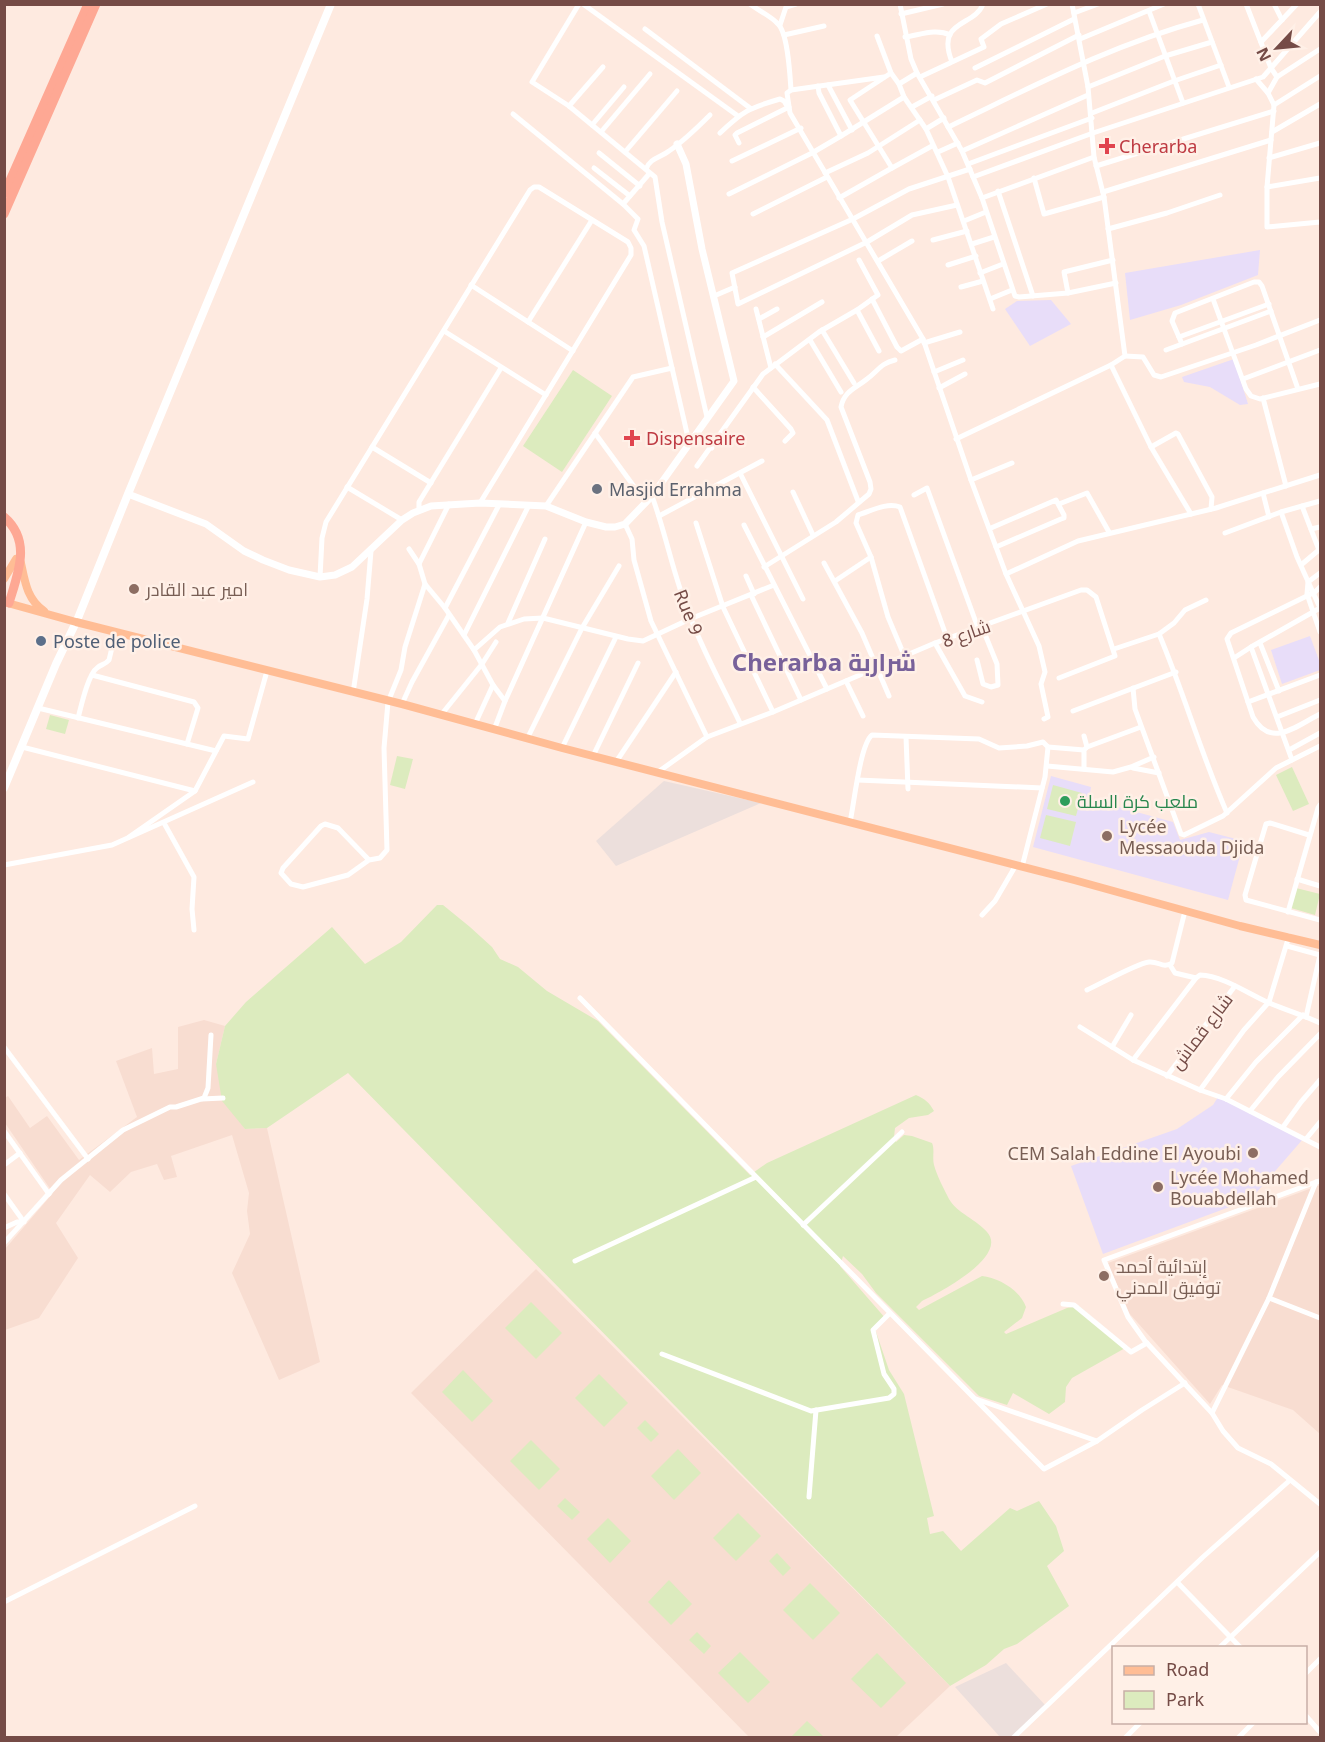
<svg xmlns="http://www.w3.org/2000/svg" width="1325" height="1742" font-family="'Noto Sans',Cairo,sans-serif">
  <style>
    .residential { fill: #f8ddd1 }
    .industrial { fill: #ecdfdc }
    .education { fill: #e8ddf9 }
    .green { fill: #dcebbe }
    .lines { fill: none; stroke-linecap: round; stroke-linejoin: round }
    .minor { stroke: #fff; stroke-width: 5 }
    .tertiary { stroke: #fff; stroke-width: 7 }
    .secondary { stroke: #fff; stroke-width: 8 }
    .primary { stroke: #ffbd95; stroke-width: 8 }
    .trunk { stroke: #fea894; stroke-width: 9 }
    .health-dot { fill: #e0444e; stroke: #fff0e7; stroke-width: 2 }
    .worship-dot { fill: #6b7280; stroke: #fff0e7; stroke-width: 2 }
    .education-dot { fill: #8d6e63; stroke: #fff0e7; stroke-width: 2 }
    .service-dot { fill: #5c6f8a; stroke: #fff0e7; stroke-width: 2 }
    .leisure-dot { fill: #2e9e5b; stroke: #fff0e7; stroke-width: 2 }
    .labels { text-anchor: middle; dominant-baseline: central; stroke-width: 5; stroke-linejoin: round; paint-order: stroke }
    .health-label { font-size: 18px; fill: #be3a42; stroke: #fff0e7; text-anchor: start }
    .worship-label { font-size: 18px; fill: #5b616d; stroke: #fff0e7; text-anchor: start }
    .education-label { font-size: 18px; fill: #785e54; stroke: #fff0e7; text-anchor: start }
    .street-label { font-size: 18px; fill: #754b46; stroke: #fff0e7 }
    .service-label { font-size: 18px; fill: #4e5e75; stroke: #fff0e7; text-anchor: start }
    .leisure-label { font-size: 18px; fill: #27864d; stroke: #fff0e7; text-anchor: start }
    .district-label { font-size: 24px; font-weight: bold; fill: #78619a; stroke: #fff0e7 }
  </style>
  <rect width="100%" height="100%" fill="#feeae0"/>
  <g class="residential">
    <path d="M204 1020 225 1026 216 1064 245 1129 267 1128 320 1362 279 1380 232 1273 250 1234 247 1211 249 1193 232 1135 171 1156 177 1177 164 1180 157 1164 131 1172 110 1192 90 1175 56 1223 78 1258 39 1318 5 1330V1249L53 1193 5 1123V1098L8 1096 30 1128 47 1116 79 1160 137 1117 116 1061 152 1048 154 1074 178 1069V1027Z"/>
    <path d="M1320 1185V1434L1293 1410 1222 1385 1210 1404 1129 1313 1108 1263Z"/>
    <path d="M536 1269 950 1686 896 1737H749L411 1393Z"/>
  </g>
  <g class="industrial">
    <path d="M664 781 761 803 616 866 596 841Z"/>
    <path d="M1006 1663 1046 1706 1013 1737H1000L955 1687Z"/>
  </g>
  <g class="education">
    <path d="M1260 250 1258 275 1181 305 1130 320 1125 273Z"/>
    <path d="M1051 300 1071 324 1030 346 1005 309 1017 301Z"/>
    <path d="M1234 359 1248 404 1240 405 1210 387 1184 382 1182 377Z"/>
    <path d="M1310 636 1320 663V670L1282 684 1271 650Z"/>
    <path d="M1051 776 1091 787 1089 799 1173 822 1180 840 1209 832 1244 841 1228 900 1033 847Z"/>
    <path d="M1218 1097 1303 1139 1256 1193 1243 1202 1103 1254 1071 1166 1177 1129 1213 1105Z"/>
  </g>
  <g class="green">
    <path d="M573 370 612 396 562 472 523 446Z"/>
    <path d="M50 715 69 720 65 734 46 729Z"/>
    <path d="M397 756 413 759 405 789 390 785Z"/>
    <path d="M1292 767 1309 804 1293 811 1276 775Z"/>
    <path d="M1053 785 1082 793 1076 816 1047 809Z"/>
    <path d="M1046 815 1076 822 1070 846 1040 838Z"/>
    <path d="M1296 888 1320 894 1315 915 1291 908Z"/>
    <path d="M437 905H443L470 927 492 947 500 959 518 967 547 991 598 1021 750 1175 767 1163 916 1095C925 1099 929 1102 934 1111L928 1115 909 1118 895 1128 894 1137 896 1142 904 1135 912 1136 932 1143C935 1150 932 1157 934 1165 937 1176 944 1189 949 1199 957 1213 977 1220 987 1232 1009 1256 939 1293 922 1301L916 1307 919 1310 982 1276C999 1278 1020 1290 1026 1307L1022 1318 1004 1332 1006 1334 1067 1308 1079 1306 1127 1347 1072 1378 1066 1387 1065 1402 1049 1414 1013 1393 1007 1405 979 1396 876 1293 862 1274 843 1256 840 1266 886 1319 875 1329 889 1370 904 1394 934 1516 927 1518 930 1534 943 1531 961 1551 1010 1508 1017 1511 1039 1501 1056 1526 1064 1551 1047 1566 1069 1606 1017 1644 1004 1649 986 1665 950 1686 348 1073 267 1128 245 1129 222 1101 216 1064 225 1026 246 1002 332 927 365 964 401 942Z"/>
    <path d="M531 1302 562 1333 536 1359 505 1328Z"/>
    <path d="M463 1370 493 1401 472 1422 442 1392Z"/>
    <path d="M599 1374 628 1403 604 1427 575 1398Z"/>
    <path d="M645 1420 659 1434 651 1442 637 1428Z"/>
    <path d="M531 1440 560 1469 539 1490 510 1461Z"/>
    <path d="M678 1449 701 1473 674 1500 651 1476Z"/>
    <path d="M565 1498 580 1512 572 1520 557 1506Z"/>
    <path d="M738 1513 761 1536 736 1561 713 1538Z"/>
    <path d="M608 1518 631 1541 610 1563 587 1539Z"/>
    <path d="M777 1553 791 1568 783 1576 769 1561Z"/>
    <path d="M669 1580 692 1604 671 1625 648 1602Z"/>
    <path d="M810 1583 840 1613 813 1640 783 1610Z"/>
    <path d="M697 1632 711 1646 704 1654 689 1640Z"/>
    <path d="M740 1652 770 1682 748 1703 718 1673Z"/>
    <path d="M877 1653 906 1683 881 1708 851 1679Z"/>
    <path d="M807 1721 824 1737H791Z"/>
  </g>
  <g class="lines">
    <g class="minor">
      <path d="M579 4 532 82 569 106 655 177 662 222 707 417"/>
      <path d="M583 4 738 116"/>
      <path d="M750 4C759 11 771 16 778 24 788 33 790 76 791 90L787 93 790 113 923 339 971 480 1006 574 1039 646 1045 672 1041 684 1048 717 1044 719"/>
      <path d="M900 4 911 59 917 73 962 151 982 198 1015 296 1019 297 1068 293 1116 283"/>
      <path d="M983 4C975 27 935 19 952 62L984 47 981 39 1001 24 1047 4"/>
      <path d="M1198 4 1229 87"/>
      <path d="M1274 4 1282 20"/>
      <path d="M1149 11 1183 103"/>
      <path d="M1074 13 1098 4"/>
      <path d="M901 14 943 4"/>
      <path d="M780 25 786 7 796 4"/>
      <path d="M645 29 750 108"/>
      <path d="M784 35 824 26"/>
      <path d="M877 36 891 73 899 84 904 97 926 129 948 177 993 309"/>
      <path d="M905 37C920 35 936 28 950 35"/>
      <path d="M1080 39 1164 4"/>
      <path d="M1261 42 1297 4"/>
      <path d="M975 68 1074 19"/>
      <path d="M891 73 850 100 892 168 932 146"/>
      <path d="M920 77 950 63"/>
      <path d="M1277 77 1271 68 1320 12"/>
      <path d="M1256 79 1268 93 1274 105 1320 76"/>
      <path d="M899 84 917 73"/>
      <path d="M828 85 852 130"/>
      <path d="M818 86 819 93 841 136 904 97"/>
      <path d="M1088 87 1165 56 1212 42"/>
      <path d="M791 90 884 77"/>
      <path d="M1268 93 1277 77 1320 49"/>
      <path d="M934 100 977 80 985 83 1079 35"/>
      <path d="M1274 105 1267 187V227L1320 222"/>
      <path d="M569 106 603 67"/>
      <path d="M912 107 932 96"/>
      <path d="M1092 113 1174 81 1221 65"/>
      <path d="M513 114 623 204 649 174"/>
      <path d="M592 125 624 87"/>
      <path d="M948 127C1034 86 1111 45 1203 20"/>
      <path d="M926 129 944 118"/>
      <path d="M601 132 650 74"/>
      <path d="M1272 132 1320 104"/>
      <path d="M720 133C743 111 749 108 780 99L784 101 787 106"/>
      <path d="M739 143 735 135 737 133 789 107"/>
      <path d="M962 151 1088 95"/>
      <path d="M625 152 677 91"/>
      <path d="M938 152 958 143"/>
      <path d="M599 153 640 186"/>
      <path d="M1269 158 1320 143"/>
      <path d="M732 161 801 128"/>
      <path d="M968 164 1092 118"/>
      <path d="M1096 166 1274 111"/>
      <path d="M594 168 630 196"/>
      <path d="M646 169C650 158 660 158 669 151 684 141 697 128 710 115"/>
      <path d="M825 173 868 153 920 120"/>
      <path d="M973 177 1093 133 1263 77 1271 68 1246 4"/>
      <path d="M1034 178 1044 214 1104 197"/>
      <path d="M1267 187 1320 178"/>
      <path d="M998 191 1033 296"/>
      <path d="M1103 192 1271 140"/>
      <path d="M729 194 812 153 841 136"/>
      <path d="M839 198 892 168"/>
      <path d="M982 198 1094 157"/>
      <path d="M623 204 638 219 634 230 644 246 672 368"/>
      <path d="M957 205 912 215 867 242 738 304 732 273 853 219 909 189 970 169"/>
      <path d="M753 214 827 177"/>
      <path d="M964 221 986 212"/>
      <path d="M1108 229 1167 213 1220 195"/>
      <path d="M933 240 967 231"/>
      <path d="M972 244 994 237"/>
      <path d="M878 261 912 241"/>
      <path d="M948 265 976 256"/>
      <path d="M980 273 1003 264"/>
      <path d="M471 285 573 351"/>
      <path d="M961 287 983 281"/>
      <path d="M1068 293 1064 272 1113 260"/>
      <path d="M714 296 735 287"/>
      <path d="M872 299 897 347 901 351 923 339"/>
      <path d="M990 299 1012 290"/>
      <path d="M1213 299 1246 389 1251 396 1260 399 1320 384"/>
      <path d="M756 309 771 368"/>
      <path d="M857 310 879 351"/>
      <path d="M759 319 777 309"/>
      <path d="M528 322 592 220"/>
      <path d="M822 330 854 383"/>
      <path d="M444 331 546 395"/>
      <path d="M763 337 822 302"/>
      <path d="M1179 337 1269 304"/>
      <path d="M810 340 841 392"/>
      <path d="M924 343 960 332"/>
      <path d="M1182 344 1172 321 1175 313 1254 282H1259L1262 286 1298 389"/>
      <path d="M1166 350 1271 311"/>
      <path d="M1125 356 1143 357 1154 375 1161 377 1256 345 1320 320"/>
      <path d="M775 364 827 420 858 501"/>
      <path d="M1111 365 1151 447 1191 514"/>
      <path d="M934 372 963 360"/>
      <path d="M1243 379 1320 350"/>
      <path d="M753 387 791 429 793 433 785 441"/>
      <path d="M939 388 965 374"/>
      <path d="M1263 398 1286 486"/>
      <path d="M595 433 646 503"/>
      <path d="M695 434 712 448"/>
      <path d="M956 439 1111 365 1125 356 1104 197 1094 157 1088 87 1072 4"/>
      <path d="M372 447 431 483"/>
      <path d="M1151 447 1176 433 1178 434 1212 497 1211 509"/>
      <path d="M697 466 763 374 819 332 857 310 878 295 859 260"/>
      <path d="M740 473 803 599"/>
      <path d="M971 480 1012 463"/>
      <path d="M347 487 402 520"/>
      <path d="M793 492 813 535"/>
      <path d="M1263 493 1269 517"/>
      <path d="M914 495 927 488 978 628"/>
      <path d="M652 496C667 537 674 579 691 619 705 655 724 689 740 723"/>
      <path d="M449 504 419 564 425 584 445 608 474 650 493 685 505 701 494 730"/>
      <path d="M1059 504 1087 493 1109 532"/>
      <path d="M546 506 633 377 672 368 689 442"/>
      <path d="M1302 506 1319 550"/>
      <path d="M419 510V502L501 368"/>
      <path d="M1281 512 1297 557 1320 608"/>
      <path d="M659 516 762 461"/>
      <path d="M696 523 723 607 773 712"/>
      <path d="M625 524 632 539 634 560 651 621 707 737"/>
      <path d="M744 525 827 689"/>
      <path d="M991 528 1056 500 1064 515V518L1061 519 996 547"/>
      <path d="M1311 529 1320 527"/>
      <path d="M1225 533 1281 512 1320 501"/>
      <path d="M409 549 419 564"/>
      <path d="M824 563 862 633 889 696"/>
      <path d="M1301 565 1320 549"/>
      <path d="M764 567 836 522 869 494 871 489 870 482 841 407C844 391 856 388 867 379 878 371 881 363 895 360"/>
      <path d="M1320 573 1308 582 1307 594 1320 632"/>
      <path d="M1006 574 1078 541 1216 508 1320 475"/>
      <path d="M746 576 754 594"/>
      <path d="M320 577 322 538 326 522 530 190 534 187H539L628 242 631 248V255L480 503"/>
      <path d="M835 581 871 557"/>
      <path d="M1320 587 1315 592 1231 633 1227 639 1253 717C1271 749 1296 726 1320 714"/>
      <path d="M751 595 801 700"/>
      <path d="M445 608 499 505"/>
      <path d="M508 623 545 539"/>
      <path d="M1159 634C1184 693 1201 754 1227 813"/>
      <path d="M464 635 529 505"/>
      <path d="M935 643 965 696 982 702"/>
      <path d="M1260 643 1279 691"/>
      <path d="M1251 647 1292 760"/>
      <path d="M1114 649 1159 634 1174 623 1185 610 1206 600"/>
      <path d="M474 650 500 627 524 619 543 618 628 639 643 641 690 619 774 585"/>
      <path d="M904 655 888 617 871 557 856 523 858 515C871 511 887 502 900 507L947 638"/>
      <path d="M1234 658 1251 647 1320 608"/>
      <path d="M977 660 983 684 991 687 998 685 997 664 982 627"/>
      <path d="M92 675 194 702 198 708 187 744"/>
      <path d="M846 681 863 716"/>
      <path d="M1133 688 1135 709 1181 834 1184 835 1223 816 1276 768 1320 746"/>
      <path d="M353 693 367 599 371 551"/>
      <path d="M505 701 586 522"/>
      <path d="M1248 702 1320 675"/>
      <path d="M402 704 412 682 449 615"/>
      <path d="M38 708 216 751"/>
      <path d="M1073 711 1176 672"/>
      <path d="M441 715 482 664 496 642"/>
      <path d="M1277 717 1320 700"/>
      <path d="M78 718C81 707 88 674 97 668 101 664 105 665 109 660L116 631"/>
      <path d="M475 724 493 685"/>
      <path d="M1084 736 1087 747"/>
      <path d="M906 737 908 789"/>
      <path d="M527 739 582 628 619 566"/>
      <path d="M22 747 195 791"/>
      <path d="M1048 747 1084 750"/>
      <path d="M562 748 616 637"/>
      <path d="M1289 750 1320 733"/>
      <path d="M593 756 638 663"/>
      <path d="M616 762 676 672"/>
      <path d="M1047 766 1113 772 1131 767 1154 757"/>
      <path d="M1133 768 1159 773"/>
      <path d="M1084 769V750L1087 747 1141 727"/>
      <path d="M658 772 707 737 773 712 935 643 1081 590H1087L1096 597 1115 656 1059 678"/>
      <path d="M858 780 1042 788"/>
      <path d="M850 822C854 805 860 744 872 735L979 739 999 748 1027 746 1043 742 1048 747 1045 777 1022 867"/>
      <path d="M164 823 194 877 192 909 194 930"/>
      <path d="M1309 835 1270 823 1266 824 1245 895 1246 900 1320 920"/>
      <path d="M129 837 195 791 224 736 248 739 267 671"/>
      <path d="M369 860 338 828 325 824 321 826 283 868 281 873 291 884 303 887 348 875 369 860 380 858 387 850 384 748 388 702 401 670 405 647 425 584"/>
      <path d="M4 865 112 845 253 782"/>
      <path d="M1297 879 1320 886"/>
      <path d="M1288 912 1318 808 1320 805"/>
      <path d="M982 915 995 901 1016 865"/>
      <path d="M1287 946 1320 955 1306 1017"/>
      <path d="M1170 965 1175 973 1196 978"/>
      <path d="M1087 990C1100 984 1138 963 1149 962 1159 961 1163 969 1172 963L1185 911"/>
      <path d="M580 998 1044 1469 1097 1441 1142 1410 1185 1383"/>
      <path d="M1080 1027 1133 1060 1200 1090 1226 1099 1320 1147"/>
      <path d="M4 1047 88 1159"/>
      <path d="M1112 1047 1131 1015"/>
      <path d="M1133 1060 1196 978 1200 975C1223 976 1247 993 1267 1002 1285 1010 1303 1015 1320 1023"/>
      <path d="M1167 1076 1235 986"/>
      <path d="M1200 1090 1244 1030 1269 1002 1289 936"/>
      <path d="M202 1099 223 1098"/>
      <path d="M1226 1099 1256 1062 1303 1015"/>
      <path d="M1250 1111 1278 1077 1320 1034"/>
      <path d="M1283 1127 1301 1102 1320 1080"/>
      <path d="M4 1131 49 1194"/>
      <path d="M1306 1139 1320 1122"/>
      <path d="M4 1165 20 1153"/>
      <path d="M1320 1181 1316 1182 1269 1298 1212 1413 1223 1431 1238 1448 1271 1464 1320 1504"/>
      <path d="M4 1194 24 1222H17L4 1228"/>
      <path d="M803 1225 902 1132"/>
      <path d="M4 1243 61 1180 123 1130 170 1107H176L204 1098 208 1088 211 1035"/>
      <path d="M575 1261 756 1177"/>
      <path d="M1269 1298 1320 1318"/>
      <path d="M1063 1304 1074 1305 1131 1352 1147 1343"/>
      <path d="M662 1354 811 1411 889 1398 894 1394V1389L884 1374 873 1330 890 1313"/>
      <path d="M976 1399 1097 1441"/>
      <path d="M1212 1413 1145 1341 1128 1317 1104 1260 1316 1182"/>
      <path d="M809 1497 816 1410"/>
      <path d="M1177 1582 1241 1648"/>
      <path d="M4 1602 195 1506"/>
      <path d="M1219 1648 1320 1552"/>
      <path d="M1306 1673 1320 1659"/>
      <path d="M1306 1716 1320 1732"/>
      <path d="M1013 1738 1203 1557 1289 1481"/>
      <path d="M1125 1738 1141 1722"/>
      <path d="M1238 1738 1254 1722"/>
    </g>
    <path class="tertiary" d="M128 494 206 524 244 551 263 560 289 570 320 577 335 575 352 567 402 520 413 513 431 506 480 503 546 506 586 522 606 527H615L625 524 652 496 734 381 702 249 686 164 677 144"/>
    <path class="secondary" d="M4 788 56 664 78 618 128 494 331 4"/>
    <g class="primary">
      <path d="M21 563C25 582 27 599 44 611"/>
      <path d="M4 579 16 559"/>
      <path d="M4 602 76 622 402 704 562 748 1074 880 1240 926 1320 945"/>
    </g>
    <g class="trunk">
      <path d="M4 194 88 4"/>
      <path d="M4 214 96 4"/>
      <path d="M4 517C32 541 18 573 9 603"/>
    </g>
  </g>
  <g class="health-dot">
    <path d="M1104 137h6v6h6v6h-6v6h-6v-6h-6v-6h6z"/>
    <path d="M629 429h6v6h6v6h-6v6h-6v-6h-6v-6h6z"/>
  </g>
  <circle class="worship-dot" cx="597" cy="489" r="6"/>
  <g class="education-dot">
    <circle cx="134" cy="589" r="6"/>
    <circle cx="1107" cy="836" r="6"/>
    <circle cx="1253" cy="1153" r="6"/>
    <circle cx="1158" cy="1187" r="6"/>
    <circle cx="1104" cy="1276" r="6"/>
  </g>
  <circle class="service-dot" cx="41" cy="641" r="6"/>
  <circle class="leisure-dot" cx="1065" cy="801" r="6"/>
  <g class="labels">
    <g class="health-label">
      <text x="1119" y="146">Cherarba</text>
      <text x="646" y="438">Dispensaire</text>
    </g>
    <g class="worship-label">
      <text x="609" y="489">Masjid Errahma</text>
    </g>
    <g class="education-label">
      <text x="146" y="589">امير عبد القادر</text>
      <text x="1119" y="826">Lycée<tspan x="1119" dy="21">Messaouda Djida</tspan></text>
      <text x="1241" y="1153" text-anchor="end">CEM Salah Eddine El Ayoubi</text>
      <text x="1170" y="1177">Lycée Mohamed<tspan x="1170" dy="21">Bouabdellah</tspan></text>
      <text x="1116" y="1266">إبتدائية أحمد<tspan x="1116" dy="21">توفيق المدني</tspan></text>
    </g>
    <g class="street-label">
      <text transform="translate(689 612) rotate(68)">Rue 9</text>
      <text transform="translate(966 633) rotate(-19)">شارع 8</text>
      <text transform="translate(1201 1031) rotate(-53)">شارع قماش</text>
    </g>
    <g class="service-label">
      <text x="53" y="641">Poste de police</text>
    </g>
    <g class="leisure-label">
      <text x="1077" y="801">ملعب كرة السلة</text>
    </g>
    <g class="district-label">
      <text x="824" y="661">Cherarba شراربة</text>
    </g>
  </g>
  <rect width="1325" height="1742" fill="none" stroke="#754b46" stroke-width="12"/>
  <rect x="1112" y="1646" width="195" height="78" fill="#fff0e7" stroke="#c8aea7" stroke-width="1.5"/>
  <rect x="1124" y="1666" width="30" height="9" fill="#ffbd95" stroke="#c8aea7" stroke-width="1.5"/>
  <text x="1166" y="1676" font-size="18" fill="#754b46">Road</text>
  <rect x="1124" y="1691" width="30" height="18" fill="#dcebbe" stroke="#c8aea7" stroke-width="1.5"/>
  <text x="1166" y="1706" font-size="18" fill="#754b46">Park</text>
  <g transform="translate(1277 48) rotate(244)" stroke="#fff0e7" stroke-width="4.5" paint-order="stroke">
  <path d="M0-4.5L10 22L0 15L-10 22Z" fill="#754b46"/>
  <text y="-9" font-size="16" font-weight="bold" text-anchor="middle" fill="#754b46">N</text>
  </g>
</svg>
